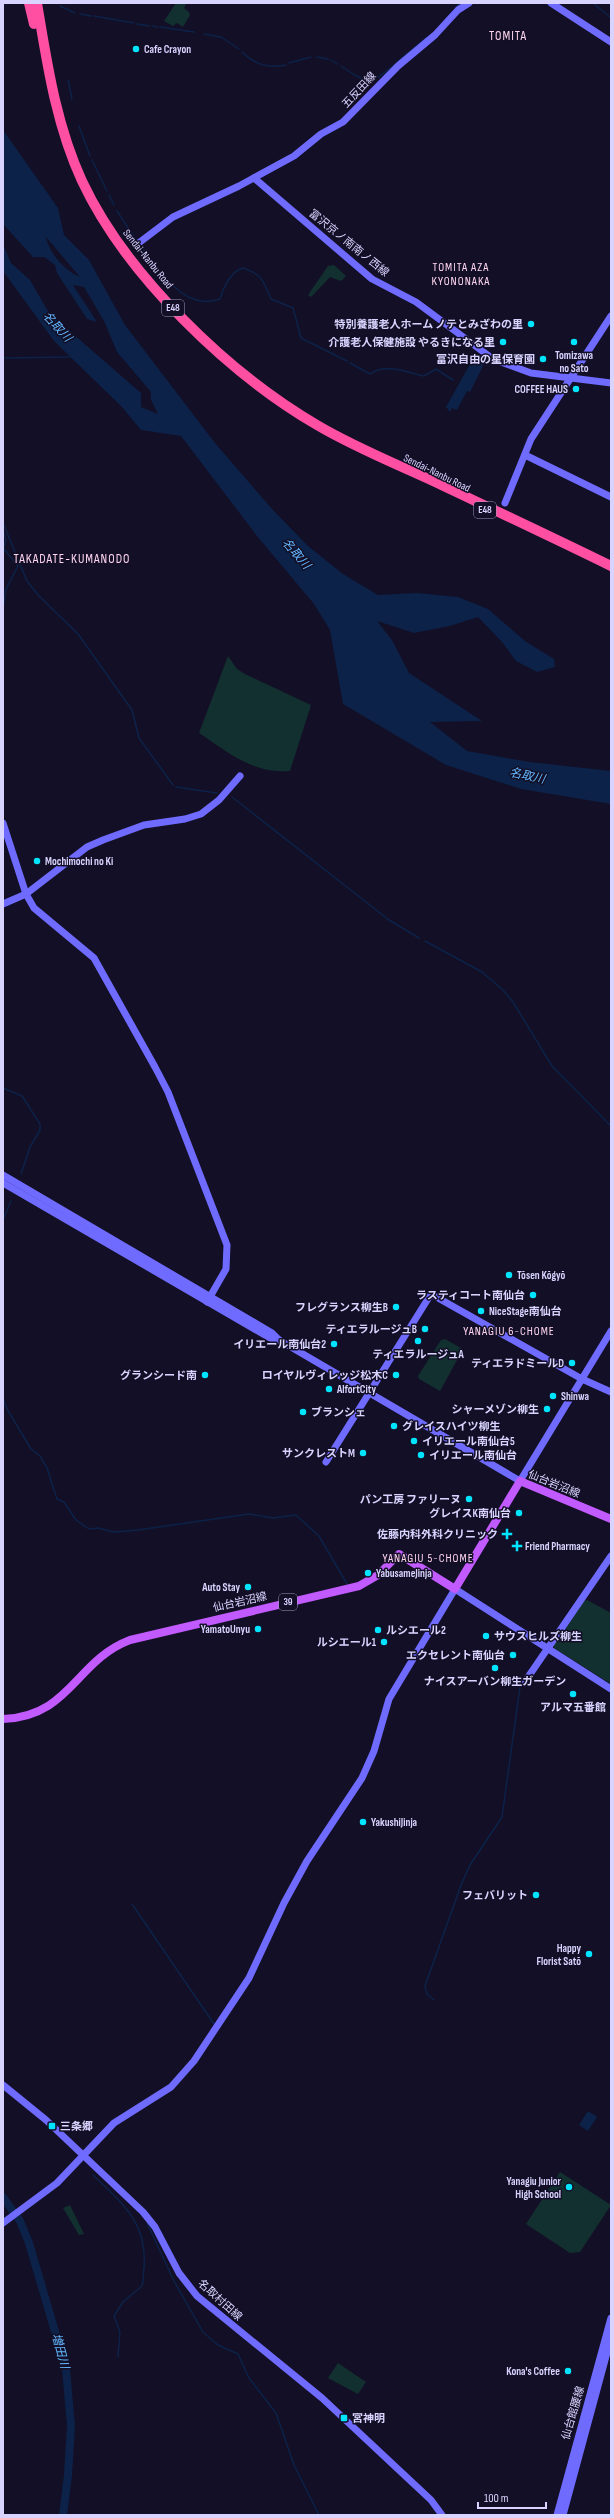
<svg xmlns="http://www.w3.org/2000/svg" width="614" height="2518" font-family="'Sofia Sans Condensed','Noto Sans JP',sans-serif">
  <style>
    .green { fill: #12302f }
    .water { fill: #0c2248; fill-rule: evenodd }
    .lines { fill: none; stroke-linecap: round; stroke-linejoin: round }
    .stream { stroke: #0c2248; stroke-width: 1.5 }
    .river { stroke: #0c2248; stroke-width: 8 }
    .secondary { stroke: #6f6bff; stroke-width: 7 }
    .primary { stroke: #c25bff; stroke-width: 8 }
    .highway { stroke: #ff4fa3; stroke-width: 10 }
    .poi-dot { fill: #00e5ff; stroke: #130f26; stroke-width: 1.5 }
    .labels { text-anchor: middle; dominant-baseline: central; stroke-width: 3; stroke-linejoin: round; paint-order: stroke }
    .shield { fill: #130f26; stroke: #9e99be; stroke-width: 1 }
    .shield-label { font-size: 10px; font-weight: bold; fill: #d9d4ff }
    .poi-label { font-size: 11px; font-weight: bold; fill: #d9d4ff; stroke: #130f26; text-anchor: end }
    .street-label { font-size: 11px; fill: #d9d4ff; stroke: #130f26 }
    .neighbourhood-label { font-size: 12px; letter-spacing: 1px; fill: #ffd6f0; stroke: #130f26 }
    .water-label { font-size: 12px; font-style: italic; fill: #62b6ff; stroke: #130f26 }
    .quarter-label { font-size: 13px; letter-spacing: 1px; fill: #ffd6f0; stroke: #130f26 }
  </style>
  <rect width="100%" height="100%" fill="#130f26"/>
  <g class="green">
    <path d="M176 3 186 4 184 8 189 12 190 15 183 27 177 23 173 26 164 21Z"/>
    <path d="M334 265 346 276 341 281 330 277 311 297 308 295 328 266Z"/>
    <path d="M228 656 237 669 245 674 311 705 290 771C253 774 229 753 199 733Z"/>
    <path d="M445 1339 461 1348 462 1351 440 1391 419 1379 418 1376 441 1340Z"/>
    <path d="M587 1600 611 1613V1684L554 1648V1644L583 1601Z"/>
    <path d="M560 2172 611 2205 580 2252 570 2253 526 2224Z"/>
    <path d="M70 2205 84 2234 79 2235 63 2208Z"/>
    <path d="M338 2363 366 2382 358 2394 328 2378Z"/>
  </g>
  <g class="water">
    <path d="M3 130 58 208 64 235 89 260 125 325 215 443 272 509 308 546 343 574 378 595 417 593 458 597 488 609 525 641 554 659 555 667 537 672 516 661 502 642 478 617 450 626 414 633 377 621 392 640 409 673 482 721 430 722 467 751 530 762 611 771V804L521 789 446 765 343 704 330 630 314 604 257 536 181 436 141 430 122 407 54 341 3 271V244L11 263 30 280 49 313 141 393V407L158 414 151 400V392L117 352 104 321 84 287 73 285 97 322 87 319 57 273 55 265 44 257H33L3 224ZM46 237 80 277C65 271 49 253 46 237Z"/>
    <path d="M474 357 484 364 470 392 467 391 457 410 452 408 450 412 446 407Z"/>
    <path d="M588 2111 597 2117 588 2131 579 2125Z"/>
  </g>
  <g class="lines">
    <g class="stream">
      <path d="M593 3 611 18"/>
      <path d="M60 6 75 13"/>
      <path d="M80 14 91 16"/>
      <path d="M94 16 134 23"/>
      <path d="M444 21 460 3"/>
      <path d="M137 24 149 26"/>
      <path d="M152 26 158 27"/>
      <path d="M160 27 194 32"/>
      <path d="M204 34 221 37 239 49"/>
      <path d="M242 52C254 64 268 69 286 65"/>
      <path d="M317 57 328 59"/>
      <path d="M331 60 337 64"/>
      <path d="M397 62 427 37"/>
      <path d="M289 63 311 57"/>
      <path d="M341 66C367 84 371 85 395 64"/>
      <path d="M68 80 72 99"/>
      <path d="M79 126 90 156"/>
      <path d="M92 160 107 191"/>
      <path d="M109 195 114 205"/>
      <path d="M117 211 136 240"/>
      <path d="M141 247C161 270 183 312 220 299 223 288 231 271 243 268 264 275 263 282 271 299L293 308 301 338 347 361"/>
      <path d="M3 358 71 357"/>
      <path d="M350 363 370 374C385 363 407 372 424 376L436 369 453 380"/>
      <path d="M3 523 27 581 39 596 78 634 132 710 139 738 173 785"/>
      <path d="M3 530 6 540 3 550"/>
      <path d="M3 609 6 589 18 566 4 549"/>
      <path d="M176 787 217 793"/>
      <path d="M232 797 389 920 419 938"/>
      <path d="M425 941 482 972 503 990 513 1002 552 1066 611 1126"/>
      <path d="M3 1088 22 1096 40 1124V1130L30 1147 21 1174"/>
      <path d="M3 1220 11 1201"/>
      <path d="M3 1225V1231"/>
      <path d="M3 1239V1242"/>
      <path d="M3 1295V1297"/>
      <path d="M3 1398 7 1409 31 1449 40 1456 47 1468 57 1499 64 1502 76 1520 89 1529 98 1528 114 1532 138 1530 249 1514 273 1518 296 1515 319 1536 347 1584"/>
      <path d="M132 1904 214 2024"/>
      <path d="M434 2000 427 1994 425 1986 461 1885 470 1865 502 1817 520 1687"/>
      <path d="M93 2175C122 2203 148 2223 144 2268 143 2274 144 2281 142 2286L123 2302 114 2316 120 2332 118 2357"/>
      <path d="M147 2223 174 2281 203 2332 218 2345 238 2354 249 2378 276 2413 294 2465 319 2515"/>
    </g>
    <path class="river" d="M3 2197 20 2221 29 2243 66 2369 71 2426 68 2475 63 2515"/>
    <g class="secondary">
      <path d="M551 3 611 42"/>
      <path d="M254 178 372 279 416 302 493 359 531 373 611 383"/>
      <path d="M136 245 173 217 239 186 294 156 321 134 343 122 398 66 435 35 458 10 469 3"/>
      <path d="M525 455 611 497"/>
      <path d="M505 503 531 439 611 316"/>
      <path d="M3 823 26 894 34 908 94 958 155 1067 168 1092 227 1245 226 1269 207 1302"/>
      <path d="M3 904 26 894 87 847 103 840 144 825 185 819 201 814 219 800 240 776"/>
      <path d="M3 1175 272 1333 279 1340 520 1481 611 1331"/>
      <path d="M3 1183 270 1338 279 1340"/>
      <path d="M326 1462 431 1294 582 1379 611 1392"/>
      <path d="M524 1683 611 1556"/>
      <path d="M3 2085 46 2120 143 2212 155 2227 179 2273 197 2296 322 2398 431 2500 442 2515"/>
      <path d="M3 2223 57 2183 114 2123 171 2087 194 2061 249 1978 284 1903 307 1861 362 1778 374 1751 389 1699 455 1589 611 1689"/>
      <path d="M557 2515 611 2318"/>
      <path d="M563 2515 611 2338"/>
    </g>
    <path class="primary" d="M3 1719C71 1716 75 1661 130 1640L359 1586 378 1575 399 1554 455 1589 520 1481 611 1519"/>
    <g class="highway">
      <path d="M29 3 34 24"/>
      <path d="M37 3C47 63 56 125 82 181 126 275 228 373 317 425 354 447 394 463 433 481 492 509 552 537 611 566"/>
    </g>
  </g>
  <g class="poi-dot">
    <circle cx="136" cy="49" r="4"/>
    <circle cx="531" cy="324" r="4"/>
    <circle cx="503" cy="342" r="4"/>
    <circle cx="574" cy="342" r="4"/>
    <circle cx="543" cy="359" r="4"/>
    <circle cx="576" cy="389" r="4"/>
    <circle cx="37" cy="861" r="4"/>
    <circle cx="509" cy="1275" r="4"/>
    <circle cx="533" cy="1295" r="4"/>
    <circle cx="396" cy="1307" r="4"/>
    <circle cx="481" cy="1311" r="4"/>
    <circle cx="425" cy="1329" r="4"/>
    <circle cx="418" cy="1341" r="4"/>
    <circle cx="334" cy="1344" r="4"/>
    <circle cx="572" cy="1363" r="4"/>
    <circle cx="205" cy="1375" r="4"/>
    <circle cx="396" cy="1375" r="4"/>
    <circle cx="329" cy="1389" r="4"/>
    <circle cx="553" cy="1396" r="4"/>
    <circle cx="547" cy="1409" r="4"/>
    <circle cx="303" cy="1412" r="4"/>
    <circle cx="394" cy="1426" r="4"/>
    <circle cx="414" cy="1441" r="4"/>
    <circle cx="363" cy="1453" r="4"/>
    <circle cx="421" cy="1455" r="4"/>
    <circle cx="469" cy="1499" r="4"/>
    <circle cx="519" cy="1513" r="4"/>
    <path d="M505 1528h4v4h4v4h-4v4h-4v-4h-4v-4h4z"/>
    <path d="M515 1540h4v4h4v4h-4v4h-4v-4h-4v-4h4z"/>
    <circle cx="368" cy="1573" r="4"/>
    <circle cx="248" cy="1587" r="4"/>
    <circle cx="258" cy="1629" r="4"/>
    <circle cx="378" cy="1630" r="4"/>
    <circle cx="486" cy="1636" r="4"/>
    <circle cx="384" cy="1642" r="4"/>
    <circle cx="513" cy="1655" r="4"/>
    <circle cx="495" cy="1668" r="4"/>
    <circle cx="573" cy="1694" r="4"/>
    <circle cx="363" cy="1822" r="4"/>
    <circle cx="536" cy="1895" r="4"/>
    <circle cx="589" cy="1954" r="4"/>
    <rect x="48" y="2122" width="8" height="8" rx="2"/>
    <circle cx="569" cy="2187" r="4"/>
    <circle cx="568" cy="2371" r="4"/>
    <rect x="340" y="2414" width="8" height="8" rx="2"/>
  </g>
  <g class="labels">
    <g class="shield">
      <rect x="162" y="300" width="22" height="16" rx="3"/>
      <rect x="474" y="502" width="22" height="16" rx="3"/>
      <rect x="279" y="1594" width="18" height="16" rx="3"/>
    </g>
    <g class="shield-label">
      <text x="173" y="308">E48</text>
      <text x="485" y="510">E48</text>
      <text x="288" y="1602">39</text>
    </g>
    <g class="poi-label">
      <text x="144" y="49" text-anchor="start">Cafe Crayon</text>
      <text x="523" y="324">特別養護老人ホーム ノテとみざわの里</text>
      <text x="495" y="342">介護老人保健施設 やるきになる里</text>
      <text x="574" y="355" text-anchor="middle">Tomizawa<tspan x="574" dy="13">no Sato</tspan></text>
      <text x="535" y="359">富沢自由の星保育園</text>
      <text x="568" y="389">COFFEE HAUS</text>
      <text x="45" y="861" text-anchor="start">Mochimochi no Ki</text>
      <text x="517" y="1275" text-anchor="start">Tōsen Kōgyō</text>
      <text x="525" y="1295">ラスティコート南仙台</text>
      <text x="388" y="1307">フレグランス柳生B</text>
      <text x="489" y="1311" text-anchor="start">NiceStage南仙台</text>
      <text x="417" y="1329">ティエラルージュB</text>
      <text x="326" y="1344">イリエール南仙台2</text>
      <text x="418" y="1354" text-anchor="middle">ティエラルージュA</text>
      <text x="564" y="1363">ティエラドミールD</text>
      <text x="197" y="1375">グランシード南</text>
      <text x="388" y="1375">ロイヤルヴィレッジ松木C</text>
      <text x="337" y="1389" text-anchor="start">AlfortCity</text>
      <text x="561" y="1396" text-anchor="start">Shinwa</text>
      <text x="539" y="1409">シャーメゾン柳生</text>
      <text x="311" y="1412" text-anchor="start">ブランシェ</text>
      <text x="402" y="1426" text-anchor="start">グレイスハイツ柳生</text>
      <text x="422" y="1441" text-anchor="start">イリエール南仙台5</text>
      <text x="355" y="1453">サンクレストM</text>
      <text x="429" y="1455" text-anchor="start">イリエール南仙台</text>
      <text x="461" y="1499">パン工房 ファリーヌ</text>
      <text x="511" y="1513">グレイスK南仙台</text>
      <text x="498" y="1534">佐藤内科外科クリニック</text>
      <text x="525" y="1546" text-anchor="start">Friend Pharmacy</text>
      <text x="376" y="1573" text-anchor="start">YabusameJinja</text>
      <text x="240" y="1587">Auto Stay</text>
      <text x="250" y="1629">YamatoUnyu</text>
      <text x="386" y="1630" text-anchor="start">ルシエール2</text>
      <text x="494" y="1636" text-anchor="start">サウスヒルズ柳生</text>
      <text x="376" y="1642">ルシエール1</text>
      <text x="505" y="1655">エクセレント南仙台</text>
      <text x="495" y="1681" text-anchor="middle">ナイスアーバン柳生ガーデン</text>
      <text x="573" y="1707" text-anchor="middle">アルマ五番館</text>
      <text x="371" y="1822" text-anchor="start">YakushiJinja</text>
      <text x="528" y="1895">フェバリット</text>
      <text x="581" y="1948">Happy<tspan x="581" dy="13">Florist Satō</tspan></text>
      <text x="60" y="2126" text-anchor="start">三条郷</text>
      <text x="561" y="2181">Yanagiu Junior<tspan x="561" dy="13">High School</tspan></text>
      <text x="560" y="2371">Kona's Coffee</text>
      <text x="352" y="2418" text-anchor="start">宮神明</text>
    </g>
    <g class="street-label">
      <text transform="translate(359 90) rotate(-47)">五反田線</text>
      <text transform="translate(349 243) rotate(39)">富沢京ノ南南ノ西線</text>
      <text transform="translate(148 259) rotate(51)">Sendai-Nanbu Road</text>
      <text transform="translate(437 473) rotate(26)">Sendai-Nanbu Road</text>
      <text transform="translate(554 1484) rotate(22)">仙台岩沼線</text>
      <text transform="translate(240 1602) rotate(-13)">仙台岩沼線</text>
      <text transform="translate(220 2300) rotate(42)">名取村田線</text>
      <text transform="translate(573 2413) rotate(-74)">仙台館腰線</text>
    </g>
    <g class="neighbourhood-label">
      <text x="461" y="267">TOMITA AZA<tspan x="461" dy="14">KYONONAKA</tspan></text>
      <text x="509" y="1331">YANAGIU 6-CHOME</text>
      <text x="428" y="1558">YANAGIU 5-CHOME</text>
    </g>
    <g class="water-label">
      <text transform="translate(57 327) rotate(47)">名取川</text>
      <text transform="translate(296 554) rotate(49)">名取川</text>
      <text transform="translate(527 776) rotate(12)">名取川</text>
      <text transform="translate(60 2351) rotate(75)">増田川</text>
    </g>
    <g class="quarter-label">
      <text x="508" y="36">TOMITA</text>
      <text x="72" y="559">TAKADATE-KUMANODO</text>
    </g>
  </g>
  <rect width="614" height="2518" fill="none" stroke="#d9d4ff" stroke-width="8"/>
  <path d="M478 2502v6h68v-6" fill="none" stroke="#d9d4ff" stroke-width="2"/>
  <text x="484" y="2502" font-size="12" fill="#d9d4ff" stroke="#130f26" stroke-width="3" paint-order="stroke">100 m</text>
</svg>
